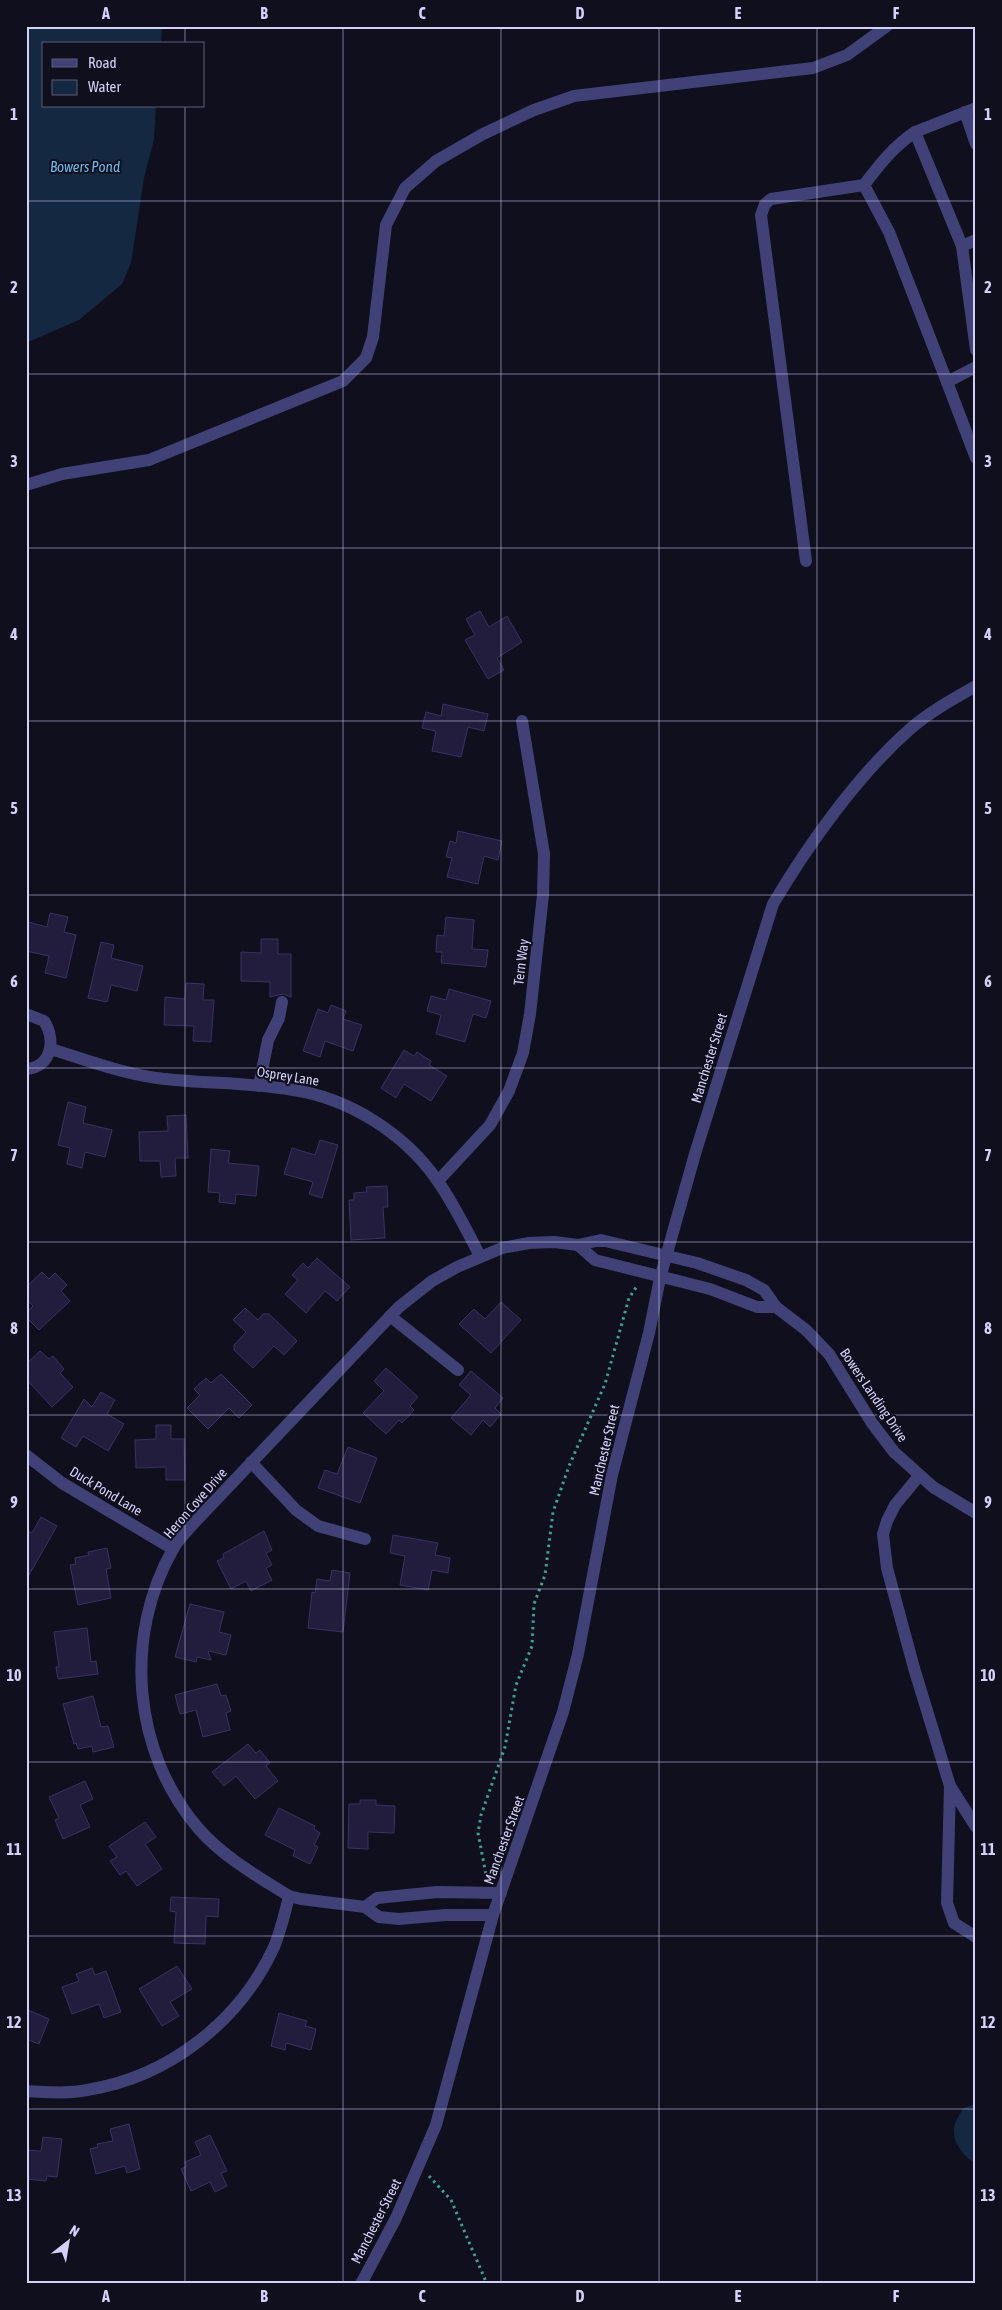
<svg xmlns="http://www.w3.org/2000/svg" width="1002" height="2310" font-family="'Asap Condensed',sans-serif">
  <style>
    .water { fill: #152841 }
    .building { fill: #221d3c; stroke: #393264 }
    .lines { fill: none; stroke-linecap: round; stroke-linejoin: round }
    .path { stroke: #3da195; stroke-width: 3; stroke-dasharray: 2.5 4; stroke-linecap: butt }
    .minor { stroke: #404176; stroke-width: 12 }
    .grid { fill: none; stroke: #d3d1f9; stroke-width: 1; stroke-opacity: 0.55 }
    .labels { text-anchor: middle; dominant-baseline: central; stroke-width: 4; stroke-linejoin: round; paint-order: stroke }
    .street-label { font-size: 14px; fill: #d3d1f9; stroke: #100f1d }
    .water-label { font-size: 15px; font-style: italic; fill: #6db8eb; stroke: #100f1d }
    .neatline { fill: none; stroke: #d3d1f9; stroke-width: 2 }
    .grid-label { font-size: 16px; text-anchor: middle; font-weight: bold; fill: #d3d1f9 }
  </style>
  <rect width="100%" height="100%" fill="#100f1d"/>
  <g class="water">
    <path d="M26 26H162L161 44H44V106H156L154 139 144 178 131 263 122 284 79 320 26 343Z"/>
    <path d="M976 2104V2164C964 2157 952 2142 954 2127 955 2121 961 2113 963 2108Z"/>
  </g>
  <g class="building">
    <path d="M480 611 489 627 507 616 522 642 497 658 504 670 488 679 465 640 475 635 466 619Z"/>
    <path d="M443 704 488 714 484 731 468 727 461 757 432 751 436 731 422 728 426 712 441 716Z"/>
    <path d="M458 831 502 841 498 860 484 856 478 884 447 877 452 858 446 857 450 841 456 843Z"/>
    <path d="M50 913 68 917 64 932 76 935 66 978 45 973 49 956 26 951 28 922 47 927Z"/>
    <path d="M446 917 474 920 472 949 488 950 486 967 441 963 442 952H436L437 935 444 936Z"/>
    <path d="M261 939H278V954H291V997L283 994 270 997V982L241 981V952L261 953Z"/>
    <path d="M101 942 114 945 111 958 143 966 137 991 111 985 107 1002 88 998Z"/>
    <path d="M186 983 204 984 203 1000H214L211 1042 193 1041 194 1026 164 1025 165 997 185 999Z"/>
    <path d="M449 989 491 1001 486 1018 473 1014 465 1042 436 1034 441 1015 427 1011 431 996 446 1000Z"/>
    <path d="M331 1005 346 1011 343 1019 362 1025 353 1051 325 1041 320 1057 303 1051 318 1009 328 1013Z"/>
    <path d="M404 1050 414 1056 417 1052 431 1061 429 1065 447 1076 431 1101 404 1084 396 1098 381 1088Z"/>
    <path d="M68 1102 86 1107 83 1123 112 1130 105 1157 85 1152 82 1168 67 1164 70 1148 58 1145Z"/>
    <path d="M186 1115 188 1158H175L176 1176 161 1177 160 1161H140L139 1132 168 1131 167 1116Z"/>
    <path d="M320 1140 338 1145 322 1198 309 1194 313 1182 284 1174 292 1148 315 1155Z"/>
    <path d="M211 1149 230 1151 228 1163 259 1166 256 1196 236 1194 235 1204 219 1202 220 1193 208 1192Z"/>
    <path d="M387 1186 388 1207H383L385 1238 351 1240 349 1200H354V1193L367 1192 366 1187Z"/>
    <path d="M317 1258 350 1287 337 1301 325 1291 306 1313 285 1294 298 1280 292 1275 303 1263 308 1268Z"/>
    <path d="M42 1272 49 1279 55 1273 67 1285 61 1291 70 1301 39 1330 26 1317V1313L33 1306 26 1299V1287Z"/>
    <path d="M501 1302 521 1320 491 1353 459 1324 474 1309 485 1319Z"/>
    <path d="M245 1308 258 1320 263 1314H269L297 1341 284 1355 274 1346 253 1368 234 1350V1345L246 1332 233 1320Z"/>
    <path d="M40 1351 49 1359 53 1356 64 1369 60 1373 73 1387 52 1407 26 1379V1364Z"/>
    <path d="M386 1368 418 1397 410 1406 414 1410 402 1423 399 1420 386 1434 363 1413 384 1391 374 1381Z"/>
    <path d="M471 1371 503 1398 495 1408 501 1414 490 1427 483 1420 471 1435 451 1418 471 1395 459 1385Z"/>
    <path d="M221 1374 252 1405 239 1418 229 1408 208 1429 187 1408 200 1395 194 1389 206 1378 211 1383Z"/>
    <path d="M101 1392 115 1400 107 1414 124 1424 108 1451 83 1436 76 1447 61 1438 84 1399 92 1407Z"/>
    <path d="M156 1425H171V1439H184L185 1480H166V1467L136 1468 135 1440 156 1439Z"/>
    <path d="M348 1447 377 1458 360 1503 318 1488 325 1470 337 1474Z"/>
    <path d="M41 1517 57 1526 26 1580V1530L32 1533Z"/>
    <path d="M264 1531 272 1550 266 1553 272 1565 266 1568 272 1580 251 1591 246 1581 231 1589 217 1561 224 1558 223 1554Z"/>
    <path d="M393 1535 438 1543 435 1555 450 1558 448 1573 432 1570 428 1590 400 1585 405 1556 390 1553Z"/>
    <path d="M107 1548 111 1568 106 1569 111 1598 78 1605 70 1565 76 1564 75 1558 89 1555 88 1552Z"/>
    <path d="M332 1570 350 1573 343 1632 308 1628 312 1592 315 1593 317 1579 330 1581Z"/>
    <path d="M190 1604 224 1612 219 1632 231 1635 226 1655 208 1651 211 1660 197 1657 196 1662 175 1657Z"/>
    <path d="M87 1628 91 1662 96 1661 98 1674 58 1679 56 1667H59L54 1632Z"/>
    <path d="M217 1684 221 1696 226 1695 231 1711 226 1713 230 1730 203 1737 196 1710 180 1714 175 1695Z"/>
    <path d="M93 1696 101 1727 108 1726 114 1747 93 1752 92 1746 78 1749 76 1743 74 1744 63 1704Z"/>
    <path d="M248 1744 256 1753 260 1750 270 1763 266 1766 278 1781 255 1799 236 1776 224 1786 212 1772Z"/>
    <path d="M85 1781 93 1799 80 1805 90 1827 63 1839 55 1820 59 1818 49 1797Z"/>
    <path d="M360 1800H376V1805L395 1806 394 1833 368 1832V1849L348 1848 349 1804H360Z"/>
    <path d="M279 1808 315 1826 314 1829 320 1833 314 1845 318 1847 310 1864 293 1856 295 1850 265 1835Z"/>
    <path d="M145 1822 156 1837 145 1844 162 1869 137 1886 126 1871 120 1875 110 1861 117 1857 109 1846Z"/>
    <path d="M171 1897 219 1899 218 1917 206 1916 205 1944 174 1943 176 1912 170 1911Z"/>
    <path d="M177 1966 192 1989 170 2002 179 2016 162 2026 139 1989Z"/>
    <path d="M92 1968 95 1975 106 1971 121 2012 104 2018 99 2004 72 2014 62 1987 79 1981 76 1974Z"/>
    <path d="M26 2009 49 2019 39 2044 26 2039Z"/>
    <path d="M279 2013 307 2021 305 2026 316 2029 311 2050 286 2043 285 2050 271 2046Z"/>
    <path d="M129 2124 140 2169 127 2173 125 2166 96 2174 90 2149 98 2147 97 2144 113 2141 110 2129Z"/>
    <path d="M210 2135 227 2171 221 2173 227 2186 215 2192 210 2182 191 2191 181 2169 187 2166 185 2162 201 2155 195 2142Z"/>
    <path d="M43 2137 62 2139 57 2177 47 2176 46 2181 26 2179V2150L41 2151Z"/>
  </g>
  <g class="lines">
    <g class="path">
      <path d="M487 1880 478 1833 481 1815 505 1747 516 1685 532 1646 534 1604 545 1575 553 1512 569 1466 605 1384 629 1298 637 1286"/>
      <path d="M429 2176 451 2200 487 2284"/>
    </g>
    <g class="minor">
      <path d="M976 108 915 132 962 246 976 350"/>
      <path d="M965 112 976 144"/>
      <path d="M864 185 889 232 947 382"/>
      <path d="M962 246 976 240"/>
      <path d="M976 367 947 382 976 458"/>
      <path d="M26 485 62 474 149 460 343 381 366 358 373 337 386 225 405 188 436 161 483 134 534 110 574 96 813 68 847 55 887 26"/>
      <path d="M806 561 761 215 765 204 771 199 864 185C880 164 893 147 915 132"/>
      <path d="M26 1014 44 1021C56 1040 52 1067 26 1069"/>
      <path d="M51 1049C86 1060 121 1073 157 1078 202 1084 248 1082 293 1090 349 1098 405 1134 437 1180 454 1204 467 1231 480 1256"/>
      <path d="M259 1086 268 1040 279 1018 282 1002"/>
      <path d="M438 1181 490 1125 509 1091 523 1053 530 1014 543 895 544 854 522 721"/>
      <path d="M578 1245 595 1260 710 1289 757 1307H776"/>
      <path d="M390 1316 458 1370"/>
      <path d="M26 1455 62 1483 173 1549"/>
      <path d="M251 1462 296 1510 318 1526 365 1539"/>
      <path d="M919 1476 895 1505 887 1521 883 1534 887 1568 914 1668 950 1786 976 1827"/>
      <path d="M950 1786 947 1903 954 1923 976 1937"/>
      <path d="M365 1907 377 1898 437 1892 501 1893"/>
      <path d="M493 1915H446L399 1919 379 1917 365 1907 301 1899 289 1896C257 1876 223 1857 198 1828 133 1752 123 1637 173 1549 178 1540 187 1531 194 1523L399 1307 432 1281 457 1267 502 1248 529 1243 554 1242 578 1245 601 1240 697 1263 746 1280 764 1290 776 1307 806 1330 829 1354 872 1423 894 1452 933 1487 976 1513"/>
      <path d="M26 2091C47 2092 67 2094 87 2090 169 2077 240 2021 274 1947 281 1930 285 1913 289 1896"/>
      <path d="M361 2284 396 2218 436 2125 493 1915 563 1712 578 1654 612 1475 649 1333 660 1278 695 1154 773 904C808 845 857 776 909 730 928 713 953 699 976 686"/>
    </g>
  </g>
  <path class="grid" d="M185 26V44M343 26V2284M501 26V2284M659 26V2284M817 26V2284M185 106V2284M26 201H976M26 374H976M26 548H976M26 721H976M26 895H976M26 1068H976M26 1242H976M26 1415H976M26 1589H976M26 1762H976M26 1936H976M26 2109H976"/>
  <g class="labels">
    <g class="street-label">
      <text transform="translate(521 962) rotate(-83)">Tern Way</text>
      <text transform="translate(709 1058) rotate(-73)">Manchester Street</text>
      <text transform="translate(288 1076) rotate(9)">Osprey Lane</text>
      <text transform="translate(874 1395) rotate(56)">Bowers Landing Drive</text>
      <text transform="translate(604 1450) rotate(-77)">Manchester Street</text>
      <text transform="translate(106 1491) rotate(31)">Duck Pond Lane</text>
      <text transform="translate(195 1503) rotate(-49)">Heron Cove Drive</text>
      <text transform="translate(504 1840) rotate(-70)">Manchester Street</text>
      <text transform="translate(376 2221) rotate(-63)">Manchester Street</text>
    </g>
    <g class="water-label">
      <text x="85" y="166">Bowers Pond</text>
    </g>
  </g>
  <rect width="1002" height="2310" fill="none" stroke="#100f1d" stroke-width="55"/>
  <rect x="42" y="42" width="162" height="65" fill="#100f1d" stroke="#5e5d75"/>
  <rect x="52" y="59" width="25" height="8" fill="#404176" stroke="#5e5d75"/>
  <text x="88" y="68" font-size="15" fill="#d3d1f9">Road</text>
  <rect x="52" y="80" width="25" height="15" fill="#152841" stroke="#5e5d75"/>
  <text x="88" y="92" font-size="15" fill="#d3d1f9">Water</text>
  <g transform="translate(68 2242) rotate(31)" stroke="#100f1d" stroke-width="4" paint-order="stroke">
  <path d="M0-4L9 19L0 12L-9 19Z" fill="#d3d1f9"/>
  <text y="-8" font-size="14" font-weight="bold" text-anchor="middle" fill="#d3d1f9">N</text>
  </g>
  <rect x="28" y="28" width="946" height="2254" class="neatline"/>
  <g class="grid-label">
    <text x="106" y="19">A</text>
    <text x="264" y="19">B</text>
    <text x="422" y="19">C</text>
    <text x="580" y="19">D</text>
    <text x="738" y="19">E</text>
    <text x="896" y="19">F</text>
    <text x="14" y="120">1</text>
    <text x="988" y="120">1</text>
    <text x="14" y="293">2</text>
    <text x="988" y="293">2</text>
    <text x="14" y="467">3</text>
    <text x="988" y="467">3</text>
    <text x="14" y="640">4</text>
    <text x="988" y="640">4</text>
    <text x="14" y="814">5</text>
    <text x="988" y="814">5</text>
    <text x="14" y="987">6</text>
    <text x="988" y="987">6</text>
    <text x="14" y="1161">7</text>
    <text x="988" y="1161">7</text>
    <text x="14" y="1334">8</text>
    <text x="988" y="1334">8</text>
    <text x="14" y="1508">9</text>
    <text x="988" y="1508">9</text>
    <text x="14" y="1681">10</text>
    <text x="988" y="1681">10</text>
    <text x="14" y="1855">11</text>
    <text x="988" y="1855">11</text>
    <text x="14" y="2028">12</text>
    <text x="988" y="2028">12</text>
    <text x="14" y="2201">13</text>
    <text x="988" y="2201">13</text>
    <text x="106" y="2302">A</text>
    <text x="264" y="2302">B</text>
    <text x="422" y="2302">C</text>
    <text x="580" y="2302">D</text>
    <text x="738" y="2302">E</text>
    <text x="896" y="2302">F</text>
  </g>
</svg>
